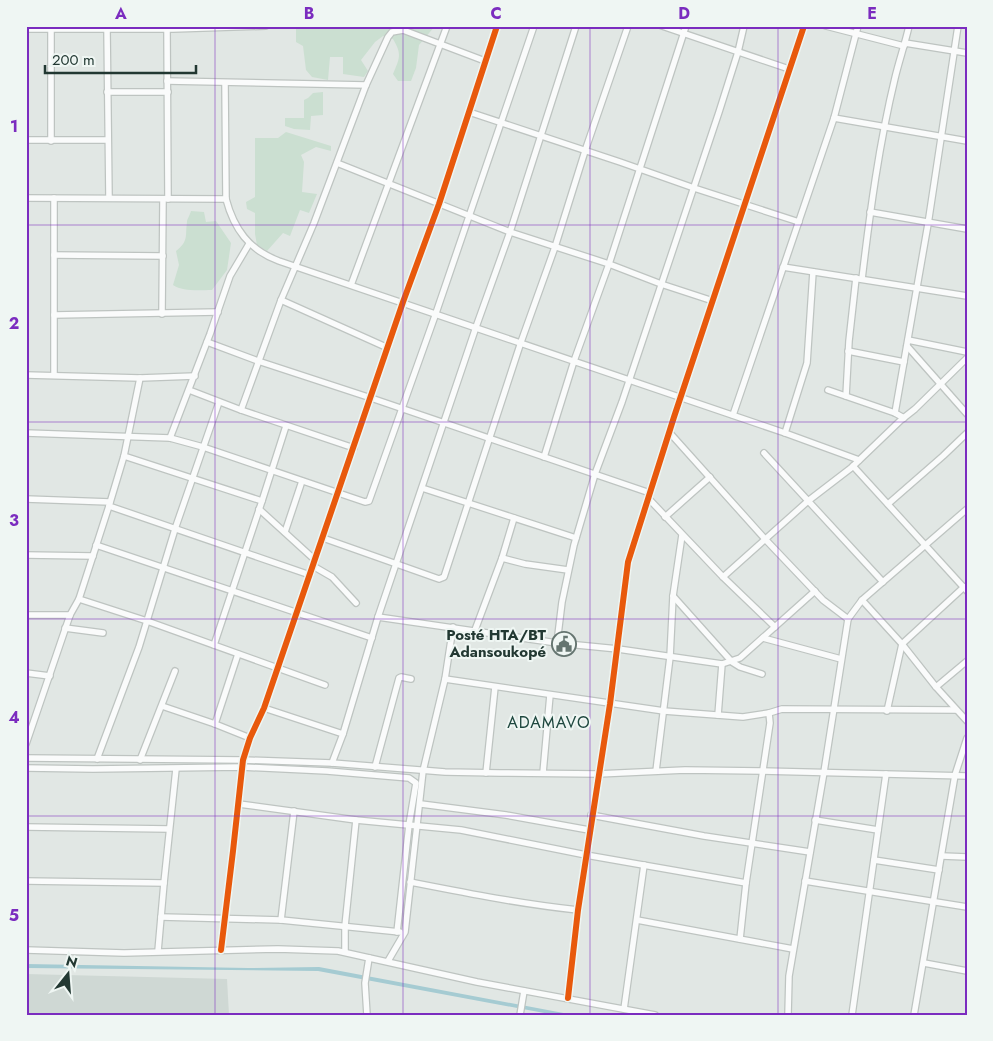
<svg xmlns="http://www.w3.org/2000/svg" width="993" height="1041" font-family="Jost,sans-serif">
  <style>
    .built { fill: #cfd8d4 }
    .green { fill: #cbdfd1 }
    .water { fill: #a5cbd2 }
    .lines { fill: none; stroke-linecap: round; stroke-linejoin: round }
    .street-casing { stroke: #bec4c1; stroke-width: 8 }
    .street { stroke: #fafbfb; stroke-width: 5.5 }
    .cycleway-casing { stroke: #eff6f3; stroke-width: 9 }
    .cycleway { stroke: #e8590c; stroke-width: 6 }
    .grid { fill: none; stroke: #7b2cbf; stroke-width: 1; stroke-opacity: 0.55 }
    .labels { text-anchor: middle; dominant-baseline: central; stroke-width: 4; stroke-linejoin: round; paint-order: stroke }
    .poi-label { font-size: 15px; font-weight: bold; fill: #223832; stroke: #eff6f3; text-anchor: end }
    .neighbourhood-label { font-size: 16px; letter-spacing: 1px; fill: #1f483f; stroke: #eff6f3 }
    .neatline { fill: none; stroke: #7b2cbf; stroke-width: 2 }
    .grid-label { font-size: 16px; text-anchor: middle; font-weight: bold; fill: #7b2cbf }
  </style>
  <rect width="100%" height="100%" fill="#e1e7e4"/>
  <path class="built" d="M26 974 227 979 229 1015H26Z"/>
  <g class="green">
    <path d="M296 26H435L419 45 416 68 411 81H398L393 74C400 58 402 54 393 39L383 36 375 42 361 60 368 71 364 77 343 74V57H330L328 80 312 77 306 70 303 46 296 42Z"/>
    <path d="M323 92V115L311 116 310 130 294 129 285 126V118H304V100L308 98 313 93Z"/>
    <path d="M286 132 331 146V151L316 147 301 155 304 162 302 192 317 194 309 213 300 210 290 236 283 233 267 251 257 245 255 234V213L247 209 246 202 255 197V138H278Z"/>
    <path d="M191 211 204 212 206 222 216 221 231 243 227 270 212 290C200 290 183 292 173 285L179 265 176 251C189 241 185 236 187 222 187 219 190 215 191 211Z"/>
  </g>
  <path class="water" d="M26 964 248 968 319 967 574 1015H555L318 971 26 968Z"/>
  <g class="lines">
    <defs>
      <g id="street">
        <path d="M662 26 789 69"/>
        <path d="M826 26 904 46"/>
        <path d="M26 29H173L266 26"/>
        <path d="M107 29 109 198"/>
        <path d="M167 29 168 199"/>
        <path d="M905 43 967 53"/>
        <path d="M167 81 366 85"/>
        <path d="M225 83 226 199C234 229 249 250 279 261L785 433 859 460"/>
        <path d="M107 92H168"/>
        <path d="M469 112 620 162 694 188 799 222"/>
        <path d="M834 118 967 141"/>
        <path d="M26 140H107"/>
        <path d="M51 141V29"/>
        <path d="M337 163 510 232 609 264 661 284 713 301"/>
        <path d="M26 198 226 199"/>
        <path d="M870 212 967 229"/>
        <path d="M54 255 163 256"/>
        <path d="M783 267 967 296"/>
        <path d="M862 279C870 212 879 144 895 78 899 61 905 44 909 26"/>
        <path d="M351 285 447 26"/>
        <path d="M281 300 388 348"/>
        <path d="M162 314 163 199"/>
        <path d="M54 315 218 312"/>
        <path d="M908 340 967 352"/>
        <path d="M207 342 258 361 371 398 650 493"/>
        <path d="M907 346 967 414"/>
        <path d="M848 351 904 362"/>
        <path d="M26 375 140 378 195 376"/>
        <path d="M54 375V198"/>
        <path d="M189 390 241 410 354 448"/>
        <path d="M828 390 895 413 904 418"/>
        <path d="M846 396 849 341 856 278"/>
        <path d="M241 410 281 300 314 223 366 85 388 37 392 32 403 30 485 61"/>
        <path d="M895 413 928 224 958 26"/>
        <path d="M733 415 834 118 858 26"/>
        <path d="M669 432 765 539 823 600 848 619"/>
        <path d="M26 433 170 438 203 447 365 502 369 501 436 313 534 26"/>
        <path d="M785 433 807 363 813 272"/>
        <path d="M170 438 210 334 230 276 249 244"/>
        <path d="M764 453 883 582"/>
        <path d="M124 456 262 501"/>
        <path d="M544 457 574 361 609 264 686 26"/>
        <path d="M853 466 967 591"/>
        <path d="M422 488 576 538"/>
        <path d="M648 498 723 577 775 627"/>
        <path d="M26 499 110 502"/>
        <path d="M888 504 943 456 967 433"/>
        <path d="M109 506 310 575"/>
        <path d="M259 509 315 560"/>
        <path d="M665 517 710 477"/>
        <path d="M285 532 302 481"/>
        <path d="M323 538 439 579 444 577 521 342 555 247 585 151 628 26"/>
        <path d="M96 545 372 638"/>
        <path d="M26 555 93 556"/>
        <path d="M502 558 525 564 568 570"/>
        <path d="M313 566 332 577 356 603"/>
        <path d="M723 577 808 501 851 468 901 420 915 409 967 358"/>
        <path d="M673 596 732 662 740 667 762 674"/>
        <path d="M79 599 147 621 325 685"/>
        <path d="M862 600 902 644 936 687 967 721"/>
        <path d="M26 615H70"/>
        <path d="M378 617 557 643 618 649 722 664 740 658 815 591"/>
        <path d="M65 628 103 633"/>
        <path d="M475 630 502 558 514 518"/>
        <path d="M763 638 841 659"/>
        <path d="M557 643 562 602 574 545 595 474 622 402 719 112 738 52 744 26"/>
        <path d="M214 645 262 501 286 426"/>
        <path d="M26 673 50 676"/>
        <path d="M445 679 664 711 743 717 769 713"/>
        <path d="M936 687 967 661"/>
        <path d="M162 706 215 724 250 738"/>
        <path d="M264 708 343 734"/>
        <path d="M887 711 902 644 964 587"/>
        <path d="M718 715 722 664"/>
        <path d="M215 724 238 654"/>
        <path d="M26 744 70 615 79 599 109 506 124 456 140 378"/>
        <path d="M26 758 243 760 332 763 445 772 500 773 598 774 685 770 761 771 967 776"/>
        <path d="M97 759 139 647 175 529 219 402"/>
        <path d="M140 760 175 671"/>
        <path d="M332 763 343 734 378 617 476 327 510 232 576 26"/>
        <path d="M375 767 399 678 401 677 411 679"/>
        <path d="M26 768 93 769 242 767 327 771 409 778 416 783 409 825 397 932"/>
        <path d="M656 771 670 657 673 596 682 535"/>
        <path d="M486 773 495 687"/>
        <path d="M543 773 550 695"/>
        <path d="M239 804 356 820 461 830 586 855 746 883"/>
        <path d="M421 804 506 815 589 830"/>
        <path d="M591 815 704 836 810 852"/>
        <path d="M815 820 878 830"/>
        <path d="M26 827 169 829"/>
        <path d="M942 856 967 857"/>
        <path d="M874 860 939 870"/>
        <path d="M26 881 164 883"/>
        <path d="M805 881 967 907"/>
        <path d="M410 882C466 893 521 904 578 910"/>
        <path d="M161 917 281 920 400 932"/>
        <path d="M281 920 294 811"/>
        <path d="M637 920 793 949"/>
        <path d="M740 939 746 883 770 723 769 713 782 709 956 710"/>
        <path d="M26 950 124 953 278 949 338 951 477 982 655 1015"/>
        <path d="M221 950 233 851 243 760 250 738 264 708 403 302 439 204 497 26"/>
        <path d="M158 951 164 883 176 769"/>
        <path d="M345 952V926L356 820"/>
        <path d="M388 961 405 932 423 771 445 679 453 627"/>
        <path d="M924 963 967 971"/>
        <path d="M568 998 578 910 610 704 628 562 674 417 804 26"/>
        <path d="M624 1009 644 865"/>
        <path d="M367 1015 365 983 369 958"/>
        <path d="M520 1015 524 991"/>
        <path d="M788 1015 789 976 824 772 848 619 862 600 967 509"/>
        <path d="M852 1015 886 774"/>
        <path d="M914 1015 955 775 967 738"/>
      </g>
    </defs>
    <use href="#street" class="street-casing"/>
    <use href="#street" class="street"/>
    <defs>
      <g id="cycleway">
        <path d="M221 950 233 851 243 760 250 738 264 708 403 302 439 204 497 26"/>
        <path d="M568 998 578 910 610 704 628 562 674 417 804 26"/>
      </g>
    </defs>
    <use href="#cycleway" class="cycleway-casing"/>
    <use href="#cycleway" class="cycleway"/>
  </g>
  <path class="grid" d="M215 26V1015M403 26V1015M590 26V1015M778 26V1015M26 225H967M26 422H967M26 619H967M26 816H967"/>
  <defs>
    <symbol id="civic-ring" viewBox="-11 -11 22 22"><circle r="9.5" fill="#eff6f3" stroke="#657570" stroke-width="1.5"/><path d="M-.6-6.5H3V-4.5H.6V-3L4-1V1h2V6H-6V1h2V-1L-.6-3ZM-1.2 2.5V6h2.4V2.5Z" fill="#657570"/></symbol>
  </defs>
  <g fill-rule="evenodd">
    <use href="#civic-ring" x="550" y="630" width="28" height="28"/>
  </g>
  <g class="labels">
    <g class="poi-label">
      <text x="546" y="635">Posté HTA/BT<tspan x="546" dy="17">Adansoukopé</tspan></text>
    </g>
    <g class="neighbourhood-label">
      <text x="549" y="722">ADAMAVO</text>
    </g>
  </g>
  <rect width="993" height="1041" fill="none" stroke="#eff6f3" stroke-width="55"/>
  <g transform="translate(68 974) rotate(17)" stroke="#eff6f3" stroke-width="4" paint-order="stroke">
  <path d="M0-4L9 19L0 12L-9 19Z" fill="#223832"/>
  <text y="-8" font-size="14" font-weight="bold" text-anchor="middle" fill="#223832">N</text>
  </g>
  <path d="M45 65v8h151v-8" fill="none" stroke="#223832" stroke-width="2.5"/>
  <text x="52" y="65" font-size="15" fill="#223832" stroke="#eff6f3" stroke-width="4" paint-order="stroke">200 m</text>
  <rect x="28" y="28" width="938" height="986" class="neatline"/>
  <g class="grid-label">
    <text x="121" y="19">A</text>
    <text x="309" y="19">B</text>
    <text x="496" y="19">C</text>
    <text x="684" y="19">D</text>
    <text x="872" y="19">E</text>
    <text x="14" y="132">1</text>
    <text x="14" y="329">2</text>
    <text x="14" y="526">3</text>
    <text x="14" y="723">4</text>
    <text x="14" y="921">5</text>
  </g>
</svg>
